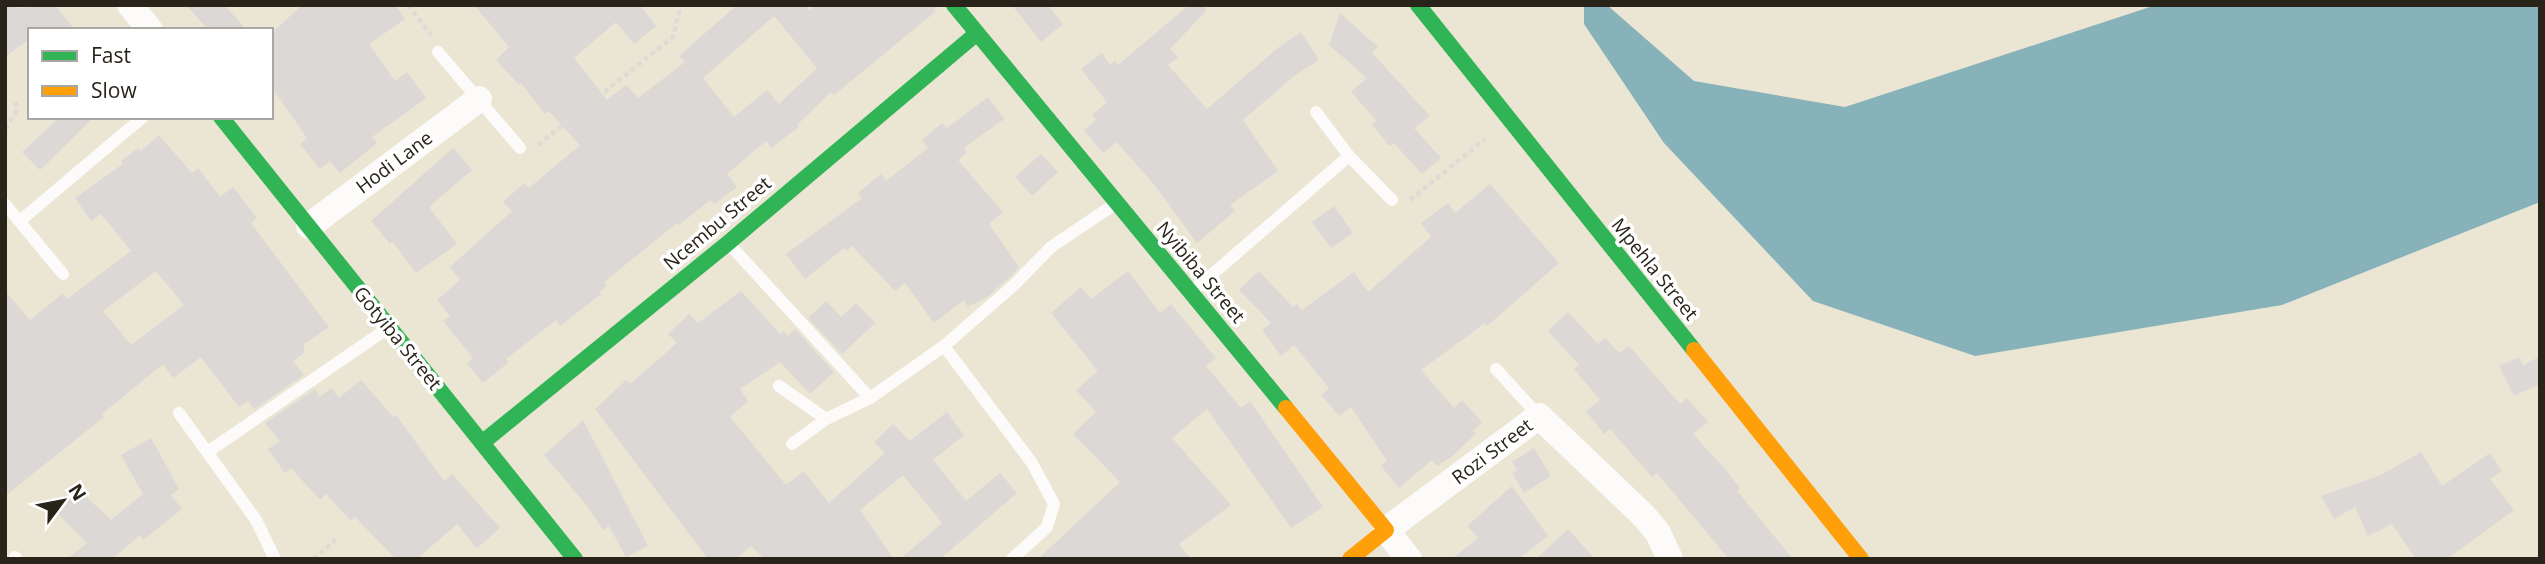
<svg xmlns="http://www.w3.org/2000/svg" width="2545" height="564" font-family="'Open Sans',sans-serif">
  <style>
    .water { fill: #87b2b9 }
    .building { fill: #dcd8d6; fill-rule: evenodd }
    .lines { fill: none; stroke-linecap: round; stroke-linejoin: round }
    .path { stroke: #dddbd6; stroke-width: 4.5; stroke-dasharray: 5 3.5; stroke-linecap: butt }
    .lane { stroke: #fcfbf9; stroke-width: 12 }
    .street { stroke: #fcfbf9; stroke-width: 26 }
    .fast { stroke: #30b455; stroke-width: 16 }
    .slow { stroke: #ff9f0a; stroke-width: 16 }
    .labels { text-anchor: middle; dominant-baseline: central; stroke-width: 7; stroke-linejoin: round; paint-order: stroke }
    .street-label { font-size: 19px; fill: #292419; stroke: #fff }
  </style>
  <rect width="100%" height="100%" fill="#ebe5d4"/>
  <path class="water" d="M1584 5H1607L1694 81 1845 107 2156 5H2540V202L2282 305 1975 356 1813 301 1664 143 1584 24Z"/>
  <g class="building">
    <path d="M5 5 20 8 55 5 75 30H30V38L5 57Z"/>
    <path d="M186 5H224L247 30H209Z"/>
    <path d="M302 5H395L405 19 369 44 395 81 407 72 426 98 372 137 377 143 340 173 330 161 320 169 300 144 307 138 271 86V34Z"/>
    <path d="M474 5H640L656 26 634 44 616 22 574 58 607 100 626 85 638 98 685 62 679 56 737 5H805L809 11 816 5H934L935 12 834 95 831 92 797 125 799 127 771 148 766 141 727 174 737 187 714 204 710 200 679 225 677 223 604 282 607 286 599 292 601 294 560 326 556 320 506 359 509 362 483 383 467 364 473 358 443 321 450 316 437 300 460 280 450 267 512 211 503 202 524 183 529 188 580 145 549 111 545 114 521 83 519 85 496 60 509 47ZM774 16 817 68 779 104 767 90 734 117 703 78Z"/>
    <path d="M1012 5H1048L1063 24 1041 42Z"/>
    <path d="M1189 5H1203L1207 10 1170 49 1178 57 1168 65 1207 109 1279 47 1301 32 1319 60 1294 76 1243 120 1278 171 1230 205 1235 211 1197 243 1156 187 1117 142 1103 153 1084 130 1096 120 1092 115 1107 102 1081 69 1102 53 1110 65 1115 61 1118 65Z"/>
    <path d="M1340 13 1378 47 1372 53 1430 116 1414 128 1441 158 1422 174 1394 143 1389 146 1372 124 1377 121 1351 92 1367 78 1329 45Z"/>
    <path d="M988 97 1004 119 964 148 967 152 958 160 1003 212 989 224 1019 267 1008 279 987 297 968 307 964 300 934 323 905 283 895 291 852 246 846 251 844 248 805 279 786 254 862 198 858 193 881 174 886 181 928 148 922 140 942 123 947 128Z"/>
    <path d="M60 117H94L40 170 22 152Z"/>
    <path d="M159 135 192 173 198 168 220 197 233 187 257 218 251 223 329 327 304 344V353L293 361 304 375 254 409 248 401 239 407 201 357 173 378 163 364 102 414 104 417 5 496V291L30 320 63 293 67 299 131 251 101 214 91 221 75 198 123 164 121 161 138 148 141 151ZM156 271 184 305 131 345 103 311Z"/>
    <path d="M453 148 472 170 429 207 457 244 416 273 392 241 390 244 371 221Z"/>
    <path d="M1041 154 1058 172 1032 196 1015 177Z"/>
    <path d="M1490 184 1559 263 1487 326 1485 323 1421 370 1454 408 1462 400 1482 422 1473 431 1476 434 1451 457 1437 466 1432 460 1399 488 1381 466 1387 461 1351 407 1339 416 1321 395 1329 388 1294 345 1281 356 1262 330 1271 323 1239 290 1259 271 1293 307 1297 304 1302 310 1354 272 1368 292 1431 237 1421 223 1448 203 1455 213Z"/>
    <path d="M1334 206 1353 233 1331 248 1312 222Z"/>
    <path d="M1128 271 1160 313 1171 304 1216 358 1206 366 1241 408 1250 401 1323 507 1291 528 1207 409 1172 438 1231 505 1179 544 1191 559H1038L1120 482 1073 434 1096 412 1076 390 1098 371 1051 313 1081 287 1091 299Z"/>
    <path d="M741 291 780 334 784 331 788 336 795 329 834 372 810 394 780 362 740 389 748 401 730 417 786 485 804 471 829 503 885 453 874 442 893 424 910 441 947 412 964 435 933 460 966 501 1000 473 1017 493 940 559H900L942 523 903 475 860 510 894 559H765L751 546 736 559H708L595 409 626 380 631 383 677 343 668 334 689 314 698 323Z"/>
    <path d="M826 301 841 317 856 303 875 323 842 354 808 318Z"/>
    <path d="M1568 312 1598 344 1605 338 1619 353 1629 346 1680 404 1687 398 1708 422 1693 434 1725 469 1740 488 1737 491 1793 559H1729L1657 473 1652 477 1610 429 1604 434 1586 411 1600 400 1574 369 1579 365 1548 331Z"/>
    <path d="M2540 356V384L2514 396 2499 366 2519 357 2523 366Z"/>
    <path d="M361 380 393 417 396 415 444 481 452 474 500 528 477 548 457 524 417 559H396L355 517 351 521 326 494 320 500 291 468 285 473 268 449 280 441 265 423 315 389 320 397 331 388 339 398Z"/>
    <path d="M583 420 648 546 626 557 609 526 603 530 588 507 544 455Z"/>
    <path d="M151 438 179 489 171 495 182 509 143 540 140 535 112 559H67L87 543 56 512 79 490 111 520 143 494 121 455Z"/>
    <path d="M1534 448 1551 476 1524 493 1512 473 1517 470 1512 462Z"/>
    <path d="M2421 452 2442 486 2490 453 2502 471 2490 479 2514 510 2447 559H2416L2392 524 2368 536 2355 507 2334 519 2321 496 2381 475Z"/>
    <path d="M1512 486 1548 536 1518 559H1452L1478 538 1467 526Z"/>
    <path d="M1568 529 1595 559H1536Z"/>
  </g>
  <g class="lines">
    <g class="path">
      <path d="M408 5 431 35"/>
      <path d="M5 129 17 110 15 99"/>
      <path d="M538 145 673 37 681 5"/>
      <path d="M1410 200 1485 139"/>
      <path d="M313 559 336 540"/>
    </g>
    <g class="lane">
      <path d="M438 52 520 148"/>
      <path d="M1316 112 1349 156 1392 200"/>
      <path d="M5 204 63 274"/>
      <path d="M21 220 143 117"/>
      <path d="M731 246 870 398"/>
      <path d="M1193 291 1349 156"/>
      <path d="M944 346 1032 463 1054 504 1047 527 1012 559"/>
      <path d="M1496 369 1539 416"/>
      <path d="M779 386 826 419"/>
      <path d="M179 413 256 520 275 559"/>
      <path d="M792 444 826 419 870 398 944 346 1014 285 1051 247 1115 204"/>
      <path d="M209 451 388 328"/>
      <path d="M15 557 17 559"/>
    </g>
    <g class="street">
      <path d="M130 5 150 30"/>
      <path d="M309 226 479 99"/>
      <path d="M1409 559 1386 530 1539 416 1644 516 1658 533 1670 559"/>
    </g>
    <g class="fast">
      <path d="M954 5 1286 408"/>
      <path d="M1418 5 1694 350"/>
      <path d="M221 117 575 559"/>
      <path d="M483 442 728 243 976 34"/>
    </g>
    <g class="slow">
      <path d="M1694 350 1861 559"/>
      <path d="M1286 408 1386 530 1350 559"/>
    </g>
  </g>
  <g class="labels">
    <g class="street-label">
      <text transform="translate(394 162) rotate(-37)">Hodi Lane</text>
      <text transform="translate(717 223) rotate(-40)">Ncembu Street</text>
      <text transform="translate(1655 269) rotate(51)">Mpehla Street</text>
      <text transform="translate(1201 272) rotate(50)">Nyibiba Street</text>
      <text transform="translate(398 338) rotate(51)">Gotyiba Street</text>
      <text transform="translate(1492 451) rotate(-37)">Rozi Street</text>
    </g>
  </g>
  <rect width="2545" height="564" fill="none" stroke="#292419" stroke-width="14"/>
  <rect x="28" y="28" width="245" height="91" fill="#ffffff" stroke="#a9a7a3" stroke-width="2"/>
  <rect x="42" y="51" width="35" height="10" fill="#30b455" stroke="#a9a7a3" stroke-width="2"/>
  <text x="91" y="63" font-size="21" fill="#292419">Fast</text>
  <rect x="42" y="86" width="35" height="10" fill="#ff9f0a" stroke="#a9a7a3" stroke-width="2"/>
  <text x="91" y="98" font-size="21" fill="#292419">Slow</text>
  <g transform="translate(63 501) rotate(58)" stroke="#ffffff" stroke-width="5" paint-order="stroke">
  <path d="M0-5L12 26L0 18L-12 26Z" fill="#292419"/>
  <text y="-10" font-size="19" font-weight="bold" text-anchor="middle" fill="#292419">N</text>
  </g>
</svg>
